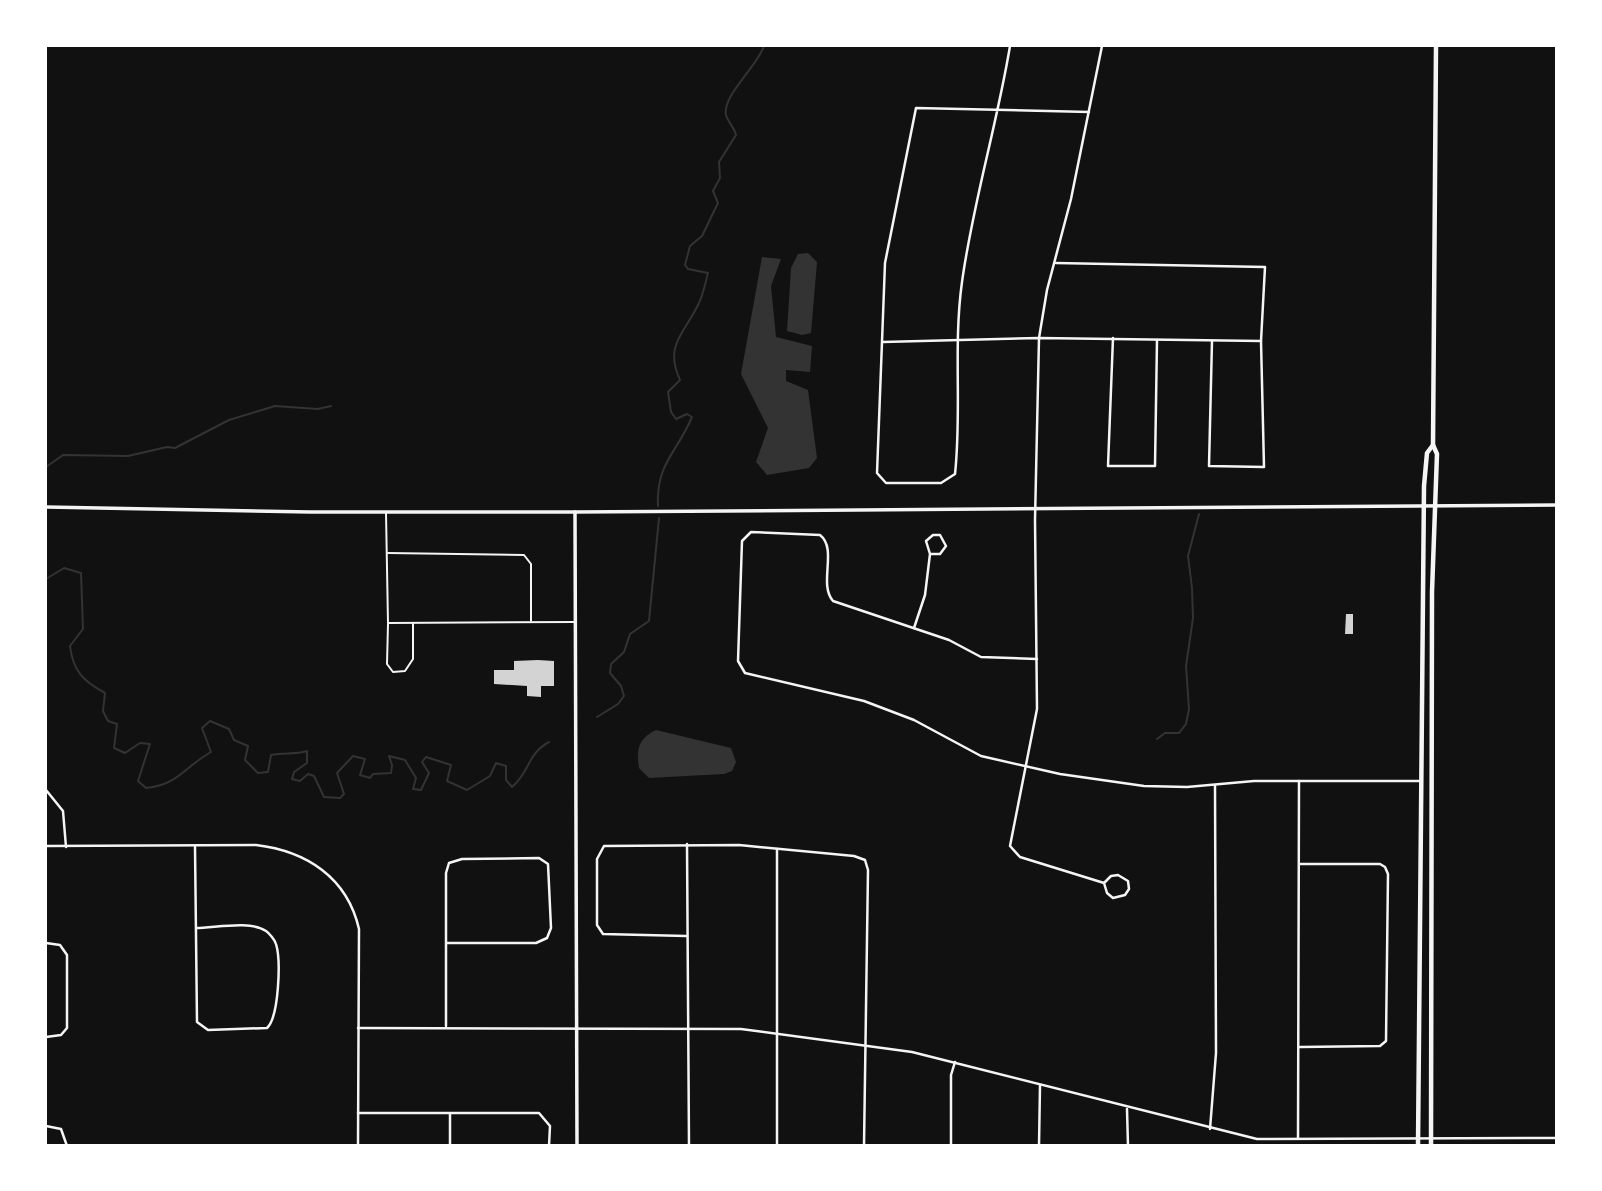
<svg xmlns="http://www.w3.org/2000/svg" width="1602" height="1191" font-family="'Archivo Narrow',sans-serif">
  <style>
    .water { fill: #333 }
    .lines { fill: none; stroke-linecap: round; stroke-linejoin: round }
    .stream { stroke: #333; stroke-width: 2 }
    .building { fill: #d3d3d3 }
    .service { stroke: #f5f5f5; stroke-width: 2 }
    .minor { stroke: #f5f5f5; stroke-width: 2.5 }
    .tertiary { stroke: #f5f5f5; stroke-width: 3.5 }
    .secondary { stroke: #f5f5f5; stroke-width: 4.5 }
  </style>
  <rect width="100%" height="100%" fill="#111"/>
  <g class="water">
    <path d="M808 253 817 262 811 333 802 335 787 331 791 268 798 254Z"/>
    <path d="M762 257 781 259 771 286 776 337 812 346 810 372 786 370V381L808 390 817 458 809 468 767 475 756 462 768 428 741 374Z"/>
    <path d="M656 730 731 748 736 762 732 771 724 774 649 778 639 768C636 749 638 739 656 730Z"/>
  </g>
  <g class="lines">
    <g class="stream">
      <path d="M46 467 63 455 128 456 167 447 175 448 229 420 275 406 318 409 331 406"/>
      <path d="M658 506C656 463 677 453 692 417L687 414 676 419 671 412 668 392 680 380C664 345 684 334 698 305 703 296 705 284 708 273L688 269 685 265 690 246 702 236 718 203 713 191 720 178 719 162 736 135C734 127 728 122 726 115 722 96 756 68 764 46"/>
      <path d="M46 579 64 568 81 573 83 629 70 646C73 671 83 681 105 693L103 711 108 721 117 724 114 748 125 753 140 743 150 744 138 781 146 788C178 785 183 768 211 752L202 728 210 721 229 729 234 740 248 746 245 760 258 773 268 772 271 755C284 752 294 755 307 751V763L294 772 292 779 300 781 308 774 314 776 324 797 340 798 344 794 337 773 353 756 365 759 360 775 370 778 373 774 391 773 392 765 389 756 405 760 416 778 413 789 421 790 429 773 422 762 426 757 451 765 447 781 467 790 490 776 496 763 506 766V780L512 787C530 772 527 754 549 742"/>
      <path d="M597 717 618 704 624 696 621 686 610 673 611 664 624 652 630 634 649 621 659 518"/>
      <path d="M1157 739 1165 733H1179L1186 724 1189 709 1186 666 1193 618 1192 588 1188 556 1199 514"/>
    </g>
  </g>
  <g class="building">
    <path d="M1346 614H1353V634H1345Z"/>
    <path d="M538 660 554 661V686H541V697L527 696V686L494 684V670H514V661Z"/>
  </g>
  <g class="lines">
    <g class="service">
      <path d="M386 513 388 623 575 622"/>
      <path d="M388 553 524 555 531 564V621"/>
      <path d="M388 624 387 664 393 672 405 671 413 659V623"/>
    </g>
    <g class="minor">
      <path d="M1010 46C997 125 973 202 962 282 953 346 962 410 955 474L941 483H886L877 473 885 263 916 108 1089 112"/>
      <path d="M1102 46 1071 199 1047 290 1039 338 1035 520 1037 709 1010 846 1020 857 1104 883 1107 893 1113 898 1125 895 1129 889 1128 881 1118 875 1111 876 1104 883"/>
      <path d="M1056 263 1265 267 1261 341 1264 467 1209 466 1212 341"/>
      <path d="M1113 338 1108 466H1155L1157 340"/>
      <path d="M883 342 1039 338 1261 341"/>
      <path d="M914 628 925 595 930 554H940L946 546 940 535H933L926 541 930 554"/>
      <path d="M1037 659 981 657 949 640 833 601C818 584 838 549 820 535L751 532 742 541 738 661 745 673 864 701 914 720 981 756 1060 774 1144 786 1187 787 1254 781H1421"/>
      <path d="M46 790 63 811 66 847"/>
      <path d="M687 844 689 1146"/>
      <path d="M46 846 256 845C306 851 347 877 359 929L358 1146"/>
      <path d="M195 847 197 1022 208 1030 267 1028C279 1017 281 960 276 944 275 940 269 933 266 931 250 920 215 928 196 928"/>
      <path d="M1300 864H1380L1385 867 1388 874 1386 1041 1380 1046 1300 1047"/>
      <path d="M686 936 603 934 597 925V859L604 846 739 845 854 856 865 860 868 870 864 1146"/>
      <path d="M46 943 60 945 67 955V1028L61 1035 46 1037"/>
      <path d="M446 1026V873L449 863 462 859 539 858 548 864 551 928 547 938 536 943H446"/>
      <path d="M358 1028 741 1029 912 1052 1257 1139 1556 1138"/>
      <path d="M1127 1109 1128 1146"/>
      <path d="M358 1113H539L550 1126 549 1146"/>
      <path d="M450 1114V1146"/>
      <path d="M46 1126 61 1129 67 1146"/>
      <path d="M1210 1129 1216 1053 1215 786"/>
      <path d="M1298 1138 1299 781"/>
      <path d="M777 1146V849"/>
      <path d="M951 1146V1075L955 1062"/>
      <path d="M1039 1146 1040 1085"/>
    </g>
    <g class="tertiary">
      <path d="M46 507 310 512H575L1556 505"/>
      <path d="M575 512 577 1146"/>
    </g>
    <g class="secondary">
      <path d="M1418 1146 1424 486 1427 453 1433 445"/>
      <path d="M1431 1146 1432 592 1437 454 1433 445 1436 46"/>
    </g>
  </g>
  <rect width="1602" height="1191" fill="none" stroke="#ffffff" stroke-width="94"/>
</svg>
